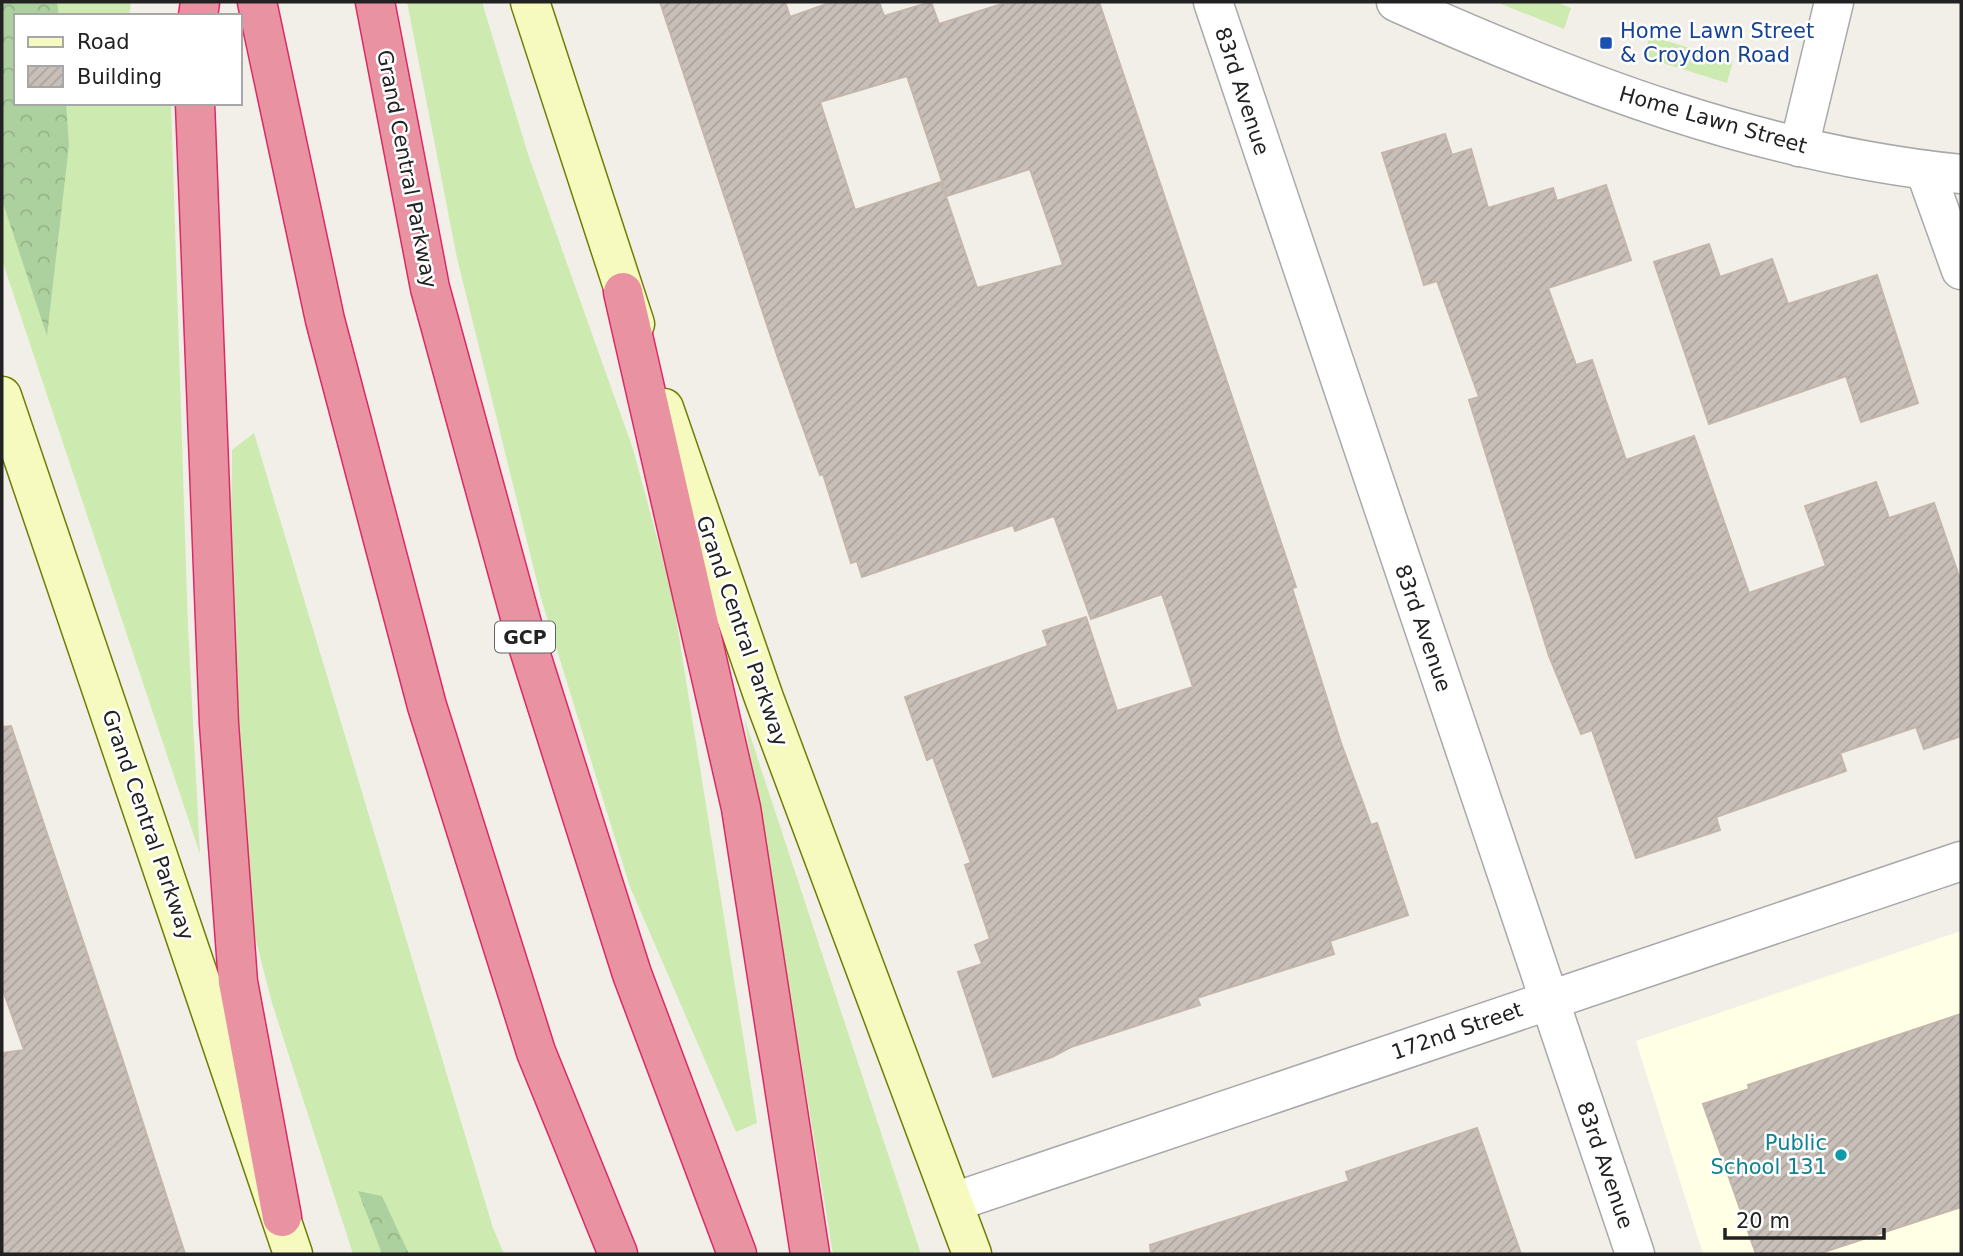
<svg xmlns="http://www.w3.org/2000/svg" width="1963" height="1256" font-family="'DejaVu Sans',sans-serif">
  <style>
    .education { fill: #ffffe5 }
    .grass { fill: #cdebb0 }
    .forest { fill: url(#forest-crowns) }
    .building { fill: url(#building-hatch); stroke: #c4b6ab; stroke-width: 2; fill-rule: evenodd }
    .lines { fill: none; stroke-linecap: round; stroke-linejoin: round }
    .minor-casing { stroke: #a9a9a9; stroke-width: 41 }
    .secondary-casing { stroke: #707d05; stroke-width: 41 }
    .motorway-casing { stroke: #dc2a67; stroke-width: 41 }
    .minor { stroke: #fff; stroke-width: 38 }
    .secondary { stroke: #f7fabf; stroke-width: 38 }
    .motorway { stroke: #e892a2; stroke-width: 38 }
    .transit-dot { fill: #1a4fb4; stroke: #fff; stroke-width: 2.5 }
    .culture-dot { fill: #0f9aa8; stroke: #fff; stroke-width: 2.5 }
    .labels { text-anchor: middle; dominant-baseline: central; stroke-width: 5; stroke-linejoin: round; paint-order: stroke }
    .shield { fill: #fff; stroke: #646464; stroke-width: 2 }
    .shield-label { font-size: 19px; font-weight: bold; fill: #222 }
    .transit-label { font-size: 21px; fill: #164399; stroke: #fff; text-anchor: start }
    .street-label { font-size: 21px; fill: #222; stroke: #fff }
    .culture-label { font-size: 21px; fill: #0d838f; stroke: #fff; text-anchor: end }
  </style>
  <defs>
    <pattern id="forest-crowns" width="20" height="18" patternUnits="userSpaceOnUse" patternTransform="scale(1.75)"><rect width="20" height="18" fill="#add19e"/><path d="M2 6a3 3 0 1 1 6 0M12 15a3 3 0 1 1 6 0" fill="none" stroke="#95b388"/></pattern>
    <pattern id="building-hatch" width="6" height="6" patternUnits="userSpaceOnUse" patternTransform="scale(1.75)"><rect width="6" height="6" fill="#c7bfb8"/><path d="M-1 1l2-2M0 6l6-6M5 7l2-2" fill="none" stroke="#aba49e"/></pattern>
  </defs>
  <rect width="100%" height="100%" fill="#f2efe9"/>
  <path class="education" d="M1961 931V1254H1703L1636 1041Z"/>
  <g class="grass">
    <path d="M2 2H131L129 16H16V103H171L188 627 200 854 2 260Z"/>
    <path d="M407 2H482L528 154 633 449 672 593 757 1123 736 1132 630 887 541 598 457 258Z"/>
    <path d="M1496 2H1556L1571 8 1564 29Z"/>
    <path d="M1650 36 1733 61 1727 83 1643 57Z"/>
    <path d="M254 433 493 1228 504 1254H353L272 1003 245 898 230 641 232 450Z"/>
    <path d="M744 717 921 1254H833Z"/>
  </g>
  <g class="forest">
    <path d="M2 2H57L59 16H16V103H66L69 145 47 336 2 200Z"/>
    <path d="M358 1191 382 1196 409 1254H382Z"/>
  </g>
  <g class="building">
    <path d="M660 2H785L790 17 832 2H879L884 16 931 2 939 24 1008 2H1099L1296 587 1292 588 1341 743 1371 825 1377 823 1408 915 1330 941 1334 954 1197 998 1200 1005 1071 1047 1052 1057 993 1077 958 972 982 964 975 945 990 939 965 865 971 863 933 757 927 760 905 697 1048 646 1043 631 1086 617 1117 711 1193 687 1162 594 1091 619 1054 516 1015 531 1013 525 862 577 857 561 851 563 823 474 820 475 779 361ZM907 76 947 196 1030 169 1063 265 977 288 941 182 855 210 820 102Z"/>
    <path d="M1445 134 1452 155 1471 149 1488 208 1553 188 1557 201 1606 185 1631 260 1548 288 1576 365 1592 360 1626 460 1694 436 1749 593 1826 566 1805 506 1876 482 1889 518 1934 503 1961 582V736L1924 749 1916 727 1840 753 1846 771 1716 817 1720 830 1636 858 1592 730 1581 734 1549 656 1469 400 1479 397 1437 281 1424 285 1382 153Z"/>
    <path d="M1709 244 1720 277 1772 259 1788 304 1877 275 1918 403 1861 422 1846 376 1709 424 1654 262Z"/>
    <path d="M11 726 121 1055 185 1254H2V1053L24 1050 2 987V727Z"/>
    <path d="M1961 1014V1207L1818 1254H1756L1703 1104 1749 1089 1748 1085Z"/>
    <path d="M1477 1128 1521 1254H1151L1150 1245 1349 1181 1346 1172Z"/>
  </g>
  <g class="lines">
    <defs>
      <g id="minor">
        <path d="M1213 2 1635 1254"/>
        <path d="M1396 2C1576 83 1762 154 1961 174"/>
        <path d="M1799 147 1834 2"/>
        <path d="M1925 170 1961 270"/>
        <path d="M954 1202 1961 861"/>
      </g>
      <g id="secondary">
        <path d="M530 2 635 324"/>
        <path d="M2 396 293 1254"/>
        <path d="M664 408 764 698 972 1254"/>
      </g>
      <g id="motorway">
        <path d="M257 2 325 320 427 706 536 1052 618 1254"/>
        <path d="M375 2 430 288 528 646 632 974 737 1254"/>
        <path d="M198 16 200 2"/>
        <path d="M195 103 219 724 238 982 282 1217"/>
        <path d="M623 292 741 808 810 1254"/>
      </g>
    </defs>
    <use href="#minor" class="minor-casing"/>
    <use href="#secondary" class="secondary-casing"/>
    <use href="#motorway" class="motorway-casing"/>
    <use href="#minor" class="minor"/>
    <use href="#secondary" class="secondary"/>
    <use href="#motorway" class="motorway"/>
  </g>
  <rect class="transit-dot" x="1599" y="36" width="14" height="14" rx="3.5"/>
  <circle class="culture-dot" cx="1841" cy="1155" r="7"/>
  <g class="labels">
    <rect class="shield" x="495" y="621.5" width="60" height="31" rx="5"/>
    <g class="shield-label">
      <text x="525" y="637">GCP</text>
    </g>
    <g class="transit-label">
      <text x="1620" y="31">Home Lawn Street<tspan x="1620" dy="24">&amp; Croydon Road</tspan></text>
    </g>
    <g class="street-label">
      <text transform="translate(1242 91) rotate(72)">83rd Avenue</text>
      <text transform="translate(1713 120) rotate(16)">Home Lawn Street</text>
      <text transform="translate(407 169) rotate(79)">Grand Central Parkway</text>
      <text transform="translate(1423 628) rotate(71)">83rd Avenue</text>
      <text transform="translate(742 631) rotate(71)">Grand Central Parkway</text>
      <text transform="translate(148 825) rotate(71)">Grand Central Parkway</text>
      <text transform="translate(1457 1031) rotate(-19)">172nd Street</text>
      <text transform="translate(1605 1165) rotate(71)">83rd Avenue</text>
    </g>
    <g class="culture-label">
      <text x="1827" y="1143">Public<tspan x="1827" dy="24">School 131</tspan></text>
    </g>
  </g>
  <rect width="1963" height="1256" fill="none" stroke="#222222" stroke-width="7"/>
  <rect x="14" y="14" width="228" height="91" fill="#ffffff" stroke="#a7a7a7" stroke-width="2"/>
  <rect x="28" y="37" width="35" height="10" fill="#f7fabf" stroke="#a7a7a7" stroke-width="2"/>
  <text x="77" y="49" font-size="21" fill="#222222">Road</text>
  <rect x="28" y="66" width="35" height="21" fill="url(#building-hatch)" stroke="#a7a7a7" stroke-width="2"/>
  <text x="77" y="84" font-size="21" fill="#222222">Building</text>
  <path d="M1725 1228v10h159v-10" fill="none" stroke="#222222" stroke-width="3.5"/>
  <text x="1736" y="1228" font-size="21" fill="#222222" stroke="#ffffff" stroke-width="5" paint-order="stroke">20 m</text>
</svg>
